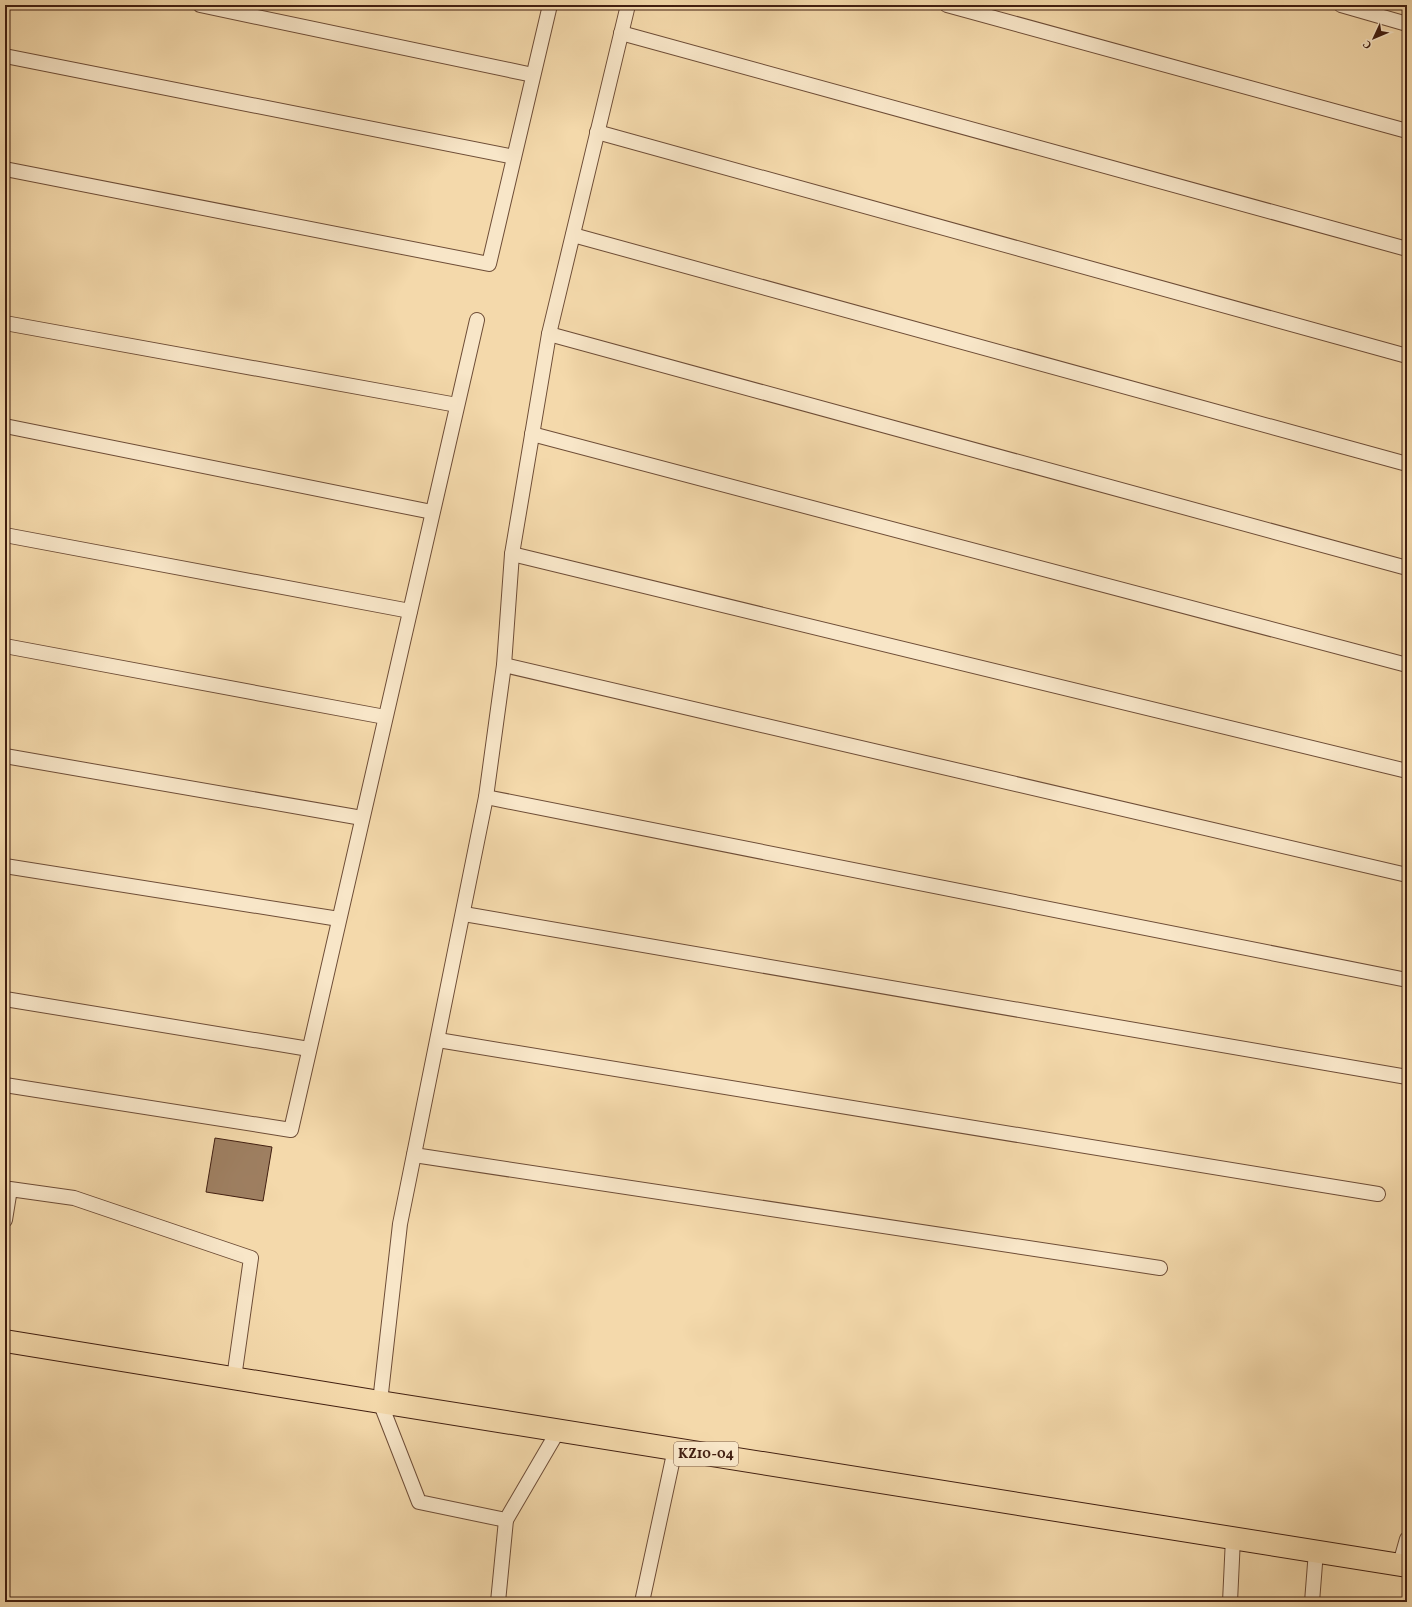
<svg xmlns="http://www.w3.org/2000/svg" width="1412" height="1607" font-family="Vollkorn,serif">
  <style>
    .building { fill: #9e7f61; stroke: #411e10 }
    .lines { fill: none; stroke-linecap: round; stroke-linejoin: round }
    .lane-casing { stroke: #6e4d37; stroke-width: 16 }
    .highway-casing { stroke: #411e10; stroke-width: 24 }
    .lane { stroke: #f8e6c8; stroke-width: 14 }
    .highway { stroke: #f4d9ab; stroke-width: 22 }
    .labels { text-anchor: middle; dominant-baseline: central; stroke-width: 4; stroke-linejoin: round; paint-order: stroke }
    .shield { fill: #f8e6c8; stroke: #785a47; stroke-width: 1 }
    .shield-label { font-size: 14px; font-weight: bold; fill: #411e10 }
  </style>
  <rect width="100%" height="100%" fill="#f4d9ab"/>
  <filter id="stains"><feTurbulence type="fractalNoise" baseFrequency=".005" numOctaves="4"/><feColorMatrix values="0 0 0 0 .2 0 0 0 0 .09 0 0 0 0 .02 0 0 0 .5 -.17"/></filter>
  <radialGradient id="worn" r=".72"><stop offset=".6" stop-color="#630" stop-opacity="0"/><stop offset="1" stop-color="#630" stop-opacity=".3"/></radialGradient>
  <path class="building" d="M215 1138 272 1147 263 1201 206 1192Z"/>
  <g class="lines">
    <defs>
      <g id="lane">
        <path d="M200 5 533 75"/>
        <path d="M947 5 1407 131"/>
        <path d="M1341 5 1407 24"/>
        <path d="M621 33 1407 249"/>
        <path d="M5 56 514 157"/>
        <path d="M597 132 1407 356"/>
        <path d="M5 169 489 264 550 5"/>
        <path d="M573 235 1407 464"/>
        <path d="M5 323 457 405"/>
        <path d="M549 334 1407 568"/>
        <path d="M5 426 432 512"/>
        <path d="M532 434 1407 665"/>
        <path d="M5 535 410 611"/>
        <path d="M512 554 1407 771"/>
        <path d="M5 646 385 717"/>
        <path d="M504 665 1407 875"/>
        <path d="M5 756 362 818"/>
        <path d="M486 797 1407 980"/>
        <path d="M5 866 339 919"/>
        <path d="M464 914 1407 1077"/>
        <path d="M5 999 309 1049"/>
        <path d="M438 1040 1378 1194"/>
        <path d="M5 1085 291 1130 477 320"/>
        <path d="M414 1155 1160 1268"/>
        <path d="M5 1220 10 1189 74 1198 251 1258 234 1378"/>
        <path d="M558 1431 506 1520 419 1502 380 1402 400 1224 486 797 504 665 512 554 549 334 628 5"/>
        <path d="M1400 1564 1407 1539"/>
        <path d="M498 1602 506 1520"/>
        <path d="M642 1602 675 1449"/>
        <path d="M1230 1602 1233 1538"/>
        <path d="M1312 1602 1316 1551"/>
      </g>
      <path id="highway" d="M5 1341 380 1402 1407 1566"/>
    </defs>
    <use href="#lane" class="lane-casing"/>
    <use href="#highway" class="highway-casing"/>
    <use href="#lane" class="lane"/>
    <use href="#highway" class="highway"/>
  </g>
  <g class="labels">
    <rect class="shield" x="674" y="1442" width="64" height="24" rx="3"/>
    <g class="shield-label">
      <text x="706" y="1454">KZ10-04</text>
    </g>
  </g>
  <rect width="1412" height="1607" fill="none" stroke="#f4d9ab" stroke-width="20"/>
  <rect x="6" y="6" width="1400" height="1595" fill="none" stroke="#411e10" stroke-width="2"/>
  <rect x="10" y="10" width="1392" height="1587" fill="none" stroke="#411e10"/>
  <g transform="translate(1374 38) rotate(226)" stroke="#f8e6c8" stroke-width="3" paint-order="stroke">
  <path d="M0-3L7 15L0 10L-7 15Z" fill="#411e10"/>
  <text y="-6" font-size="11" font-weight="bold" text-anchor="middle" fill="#411e10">С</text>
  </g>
  <rect width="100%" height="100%" filter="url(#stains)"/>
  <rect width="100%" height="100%" fill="url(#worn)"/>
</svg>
